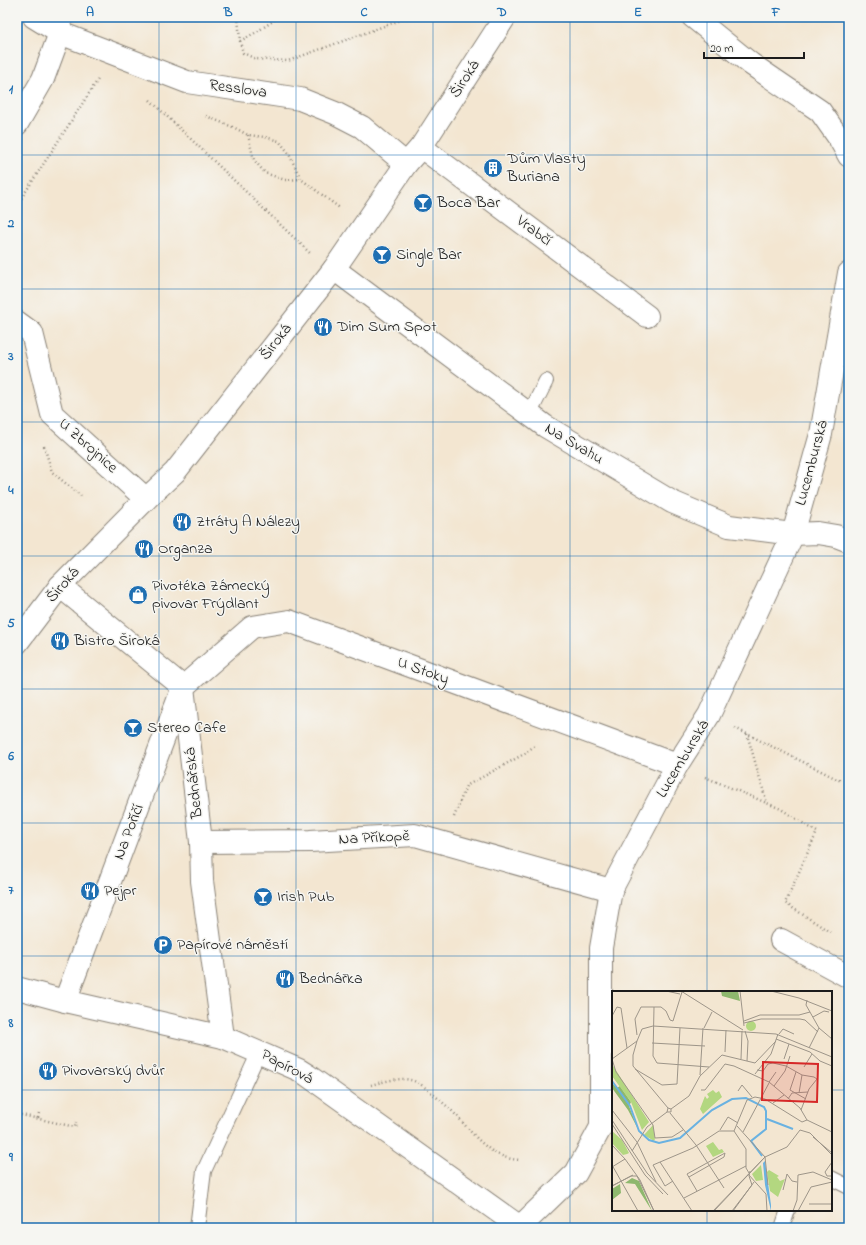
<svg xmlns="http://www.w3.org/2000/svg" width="866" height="1245" font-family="'Indie Flower',sans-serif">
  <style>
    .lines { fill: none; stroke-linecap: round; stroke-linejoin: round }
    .lane-casing { stroke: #888176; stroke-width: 16 }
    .street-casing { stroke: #888176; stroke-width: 24 }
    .path { stroke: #888176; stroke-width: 2.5; stroke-dasharray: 1 3; stroke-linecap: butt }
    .lane { stroke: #fff; stroke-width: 14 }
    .street { stroke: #fff; stroke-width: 22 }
    .grid { fill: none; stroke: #1f6fb2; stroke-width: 1; stroke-opacity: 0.55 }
    .labels { text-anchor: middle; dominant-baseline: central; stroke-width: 3; stroke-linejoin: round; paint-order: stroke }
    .street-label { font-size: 16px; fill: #1c1c1c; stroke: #f6f6f2 }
    .poi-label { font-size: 16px; fill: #1c1c1c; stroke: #f6f6f2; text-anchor: start }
    .inset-river { fill: none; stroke: #6ab2e1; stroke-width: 2 }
    .inset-road { fill: none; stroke: #9d9589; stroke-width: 1 }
    .view { fill: #d62828; fill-opacity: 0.15; stroke: #d62828; stroke-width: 2 }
    .inset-edge { fill: none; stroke: #1c1c1c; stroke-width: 2 }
    .neatline { fill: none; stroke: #1f6fb2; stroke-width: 1.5 }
    .grid-label { font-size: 13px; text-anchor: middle; font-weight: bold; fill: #1f6fb2 }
  </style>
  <rect width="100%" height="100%" fill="#f6f6f2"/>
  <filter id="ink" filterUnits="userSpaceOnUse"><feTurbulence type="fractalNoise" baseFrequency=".025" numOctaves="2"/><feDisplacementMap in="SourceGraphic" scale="8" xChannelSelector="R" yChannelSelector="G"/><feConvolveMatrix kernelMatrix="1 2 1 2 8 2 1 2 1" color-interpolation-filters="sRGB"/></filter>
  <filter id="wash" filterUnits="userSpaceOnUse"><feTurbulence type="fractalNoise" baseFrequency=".012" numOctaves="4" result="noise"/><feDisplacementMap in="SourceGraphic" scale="16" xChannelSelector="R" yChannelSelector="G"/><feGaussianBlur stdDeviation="0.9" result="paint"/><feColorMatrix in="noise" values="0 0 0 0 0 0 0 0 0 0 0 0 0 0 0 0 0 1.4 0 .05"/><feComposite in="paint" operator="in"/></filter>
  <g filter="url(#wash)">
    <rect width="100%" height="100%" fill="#f3e6d1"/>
  </g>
  <g filter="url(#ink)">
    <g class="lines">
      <defs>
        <g id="lane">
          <path d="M529 415 546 381"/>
          <path d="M831 1178 849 1187"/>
          <path d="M197 1228 204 1171 259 1052"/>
          <path d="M782 1228 788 1210"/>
        </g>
        <g id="street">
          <path d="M34 17 60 33 187 82 300 99 335 113 362 127 406 164"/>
          <path d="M693 17 751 64 820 111 839 138 849 156"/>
          <path d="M17 124 43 79 60 33 61 17"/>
          <path d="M421 147 647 316"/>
          <path d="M334 269 545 426 672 502 729 526 793 534 818 533 836 536 849 541"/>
          <path d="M17 322 32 333 52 414 146 499"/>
          <path d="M60 586 183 687 201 842 202 881 223 1037"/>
          <path d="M17 643 60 586 146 499 175 472 334 269 406 164 421 147 505 17"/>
          <path d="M201 842 310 841 415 835 611 890"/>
          <path d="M781 940 849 977"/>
          <path d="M17 988 65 1001 223 1037 299 1070 307 1075 520 1227"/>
          <path d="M65 1001 183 687 252 627 289 621 677 765"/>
          <path d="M520 1227 576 1173 601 1127V948L611 890 677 765 709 715 793 534 821 434 849 273"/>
        </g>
      </defs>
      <use href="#lane" class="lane-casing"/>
      <use href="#street" class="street-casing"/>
      <g class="path">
        <path d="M238 17 240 41 243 53 256 59 288 61 409 17"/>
        <path d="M240 41 255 33 279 17"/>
        <path d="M17 59 19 42"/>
        <path d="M150 100 311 254"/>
        <path d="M206 116 235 128 248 135 265 137 279 141 288 152 301 179 341 209"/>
        <path d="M248 135 254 160 265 173 285 180 301 179"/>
        <path d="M17 205 99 78"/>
        <path d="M44 446 52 472 81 496"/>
        <path d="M735 728 841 781"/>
        <path d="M747 734 767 803"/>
        <path d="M705 777 781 809 817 832 785 903 830 932"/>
        <path d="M454 817 466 786 526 753 536 744"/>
        <path d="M371 1085C383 1082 398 1077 410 1080 418 1081 427 1089 433 1094 440 1100 447 1106 454 1113 474 1134 489 1159 521 1160"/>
        <path d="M17 1114 75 1127 76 1122"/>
        <path d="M38 1118 39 1113"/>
      </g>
      <use href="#lane" class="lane"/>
      <use href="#street" class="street"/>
    </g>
  </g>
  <path class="grid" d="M159 17V1228M296 17V1228M433 17V1228M570 17V1228M707 17V992M17 155H849M17 289H849M17 422H849M17 556H849M17 689H849M17 823H849M17 956H849M17 1090H613M831 1090H849M707 1210V1228"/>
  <defs>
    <symbol id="building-disc" viewBox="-11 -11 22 22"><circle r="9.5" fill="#1f6fb2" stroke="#f6f6f2"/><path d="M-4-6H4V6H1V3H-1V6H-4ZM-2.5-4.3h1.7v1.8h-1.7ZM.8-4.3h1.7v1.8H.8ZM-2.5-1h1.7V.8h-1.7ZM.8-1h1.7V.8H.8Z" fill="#fff"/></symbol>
    <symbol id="bar-disc" viewBox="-11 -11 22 22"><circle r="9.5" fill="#1f6fb2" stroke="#f6f6f2"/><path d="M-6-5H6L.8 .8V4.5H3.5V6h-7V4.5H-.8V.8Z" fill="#fff"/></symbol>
    <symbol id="restaurant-disc" viewBox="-11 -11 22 22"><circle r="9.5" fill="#1f6fb2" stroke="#f6f6f2"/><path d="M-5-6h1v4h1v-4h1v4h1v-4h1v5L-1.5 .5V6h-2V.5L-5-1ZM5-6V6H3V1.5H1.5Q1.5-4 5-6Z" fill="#fff"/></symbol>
    <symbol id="shop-disc" viewBox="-11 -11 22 22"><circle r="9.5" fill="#1f6fb2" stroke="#f6f6f2"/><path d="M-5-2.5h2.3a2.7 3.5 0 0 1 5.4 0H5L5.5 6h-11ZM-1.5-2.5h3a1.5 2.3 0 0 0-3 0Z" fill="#fff"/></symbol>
    <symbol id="parking-disc" viewBox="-11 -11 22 22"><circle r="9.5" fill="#1f6fb2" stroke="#f6f6f2"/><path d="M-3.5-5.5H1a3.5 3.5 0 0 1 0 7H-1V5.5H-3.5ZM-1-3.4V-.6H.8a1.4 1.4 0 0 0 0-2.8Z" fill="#fff"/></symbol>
  </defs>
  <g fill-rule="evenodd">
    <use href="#building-disc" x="482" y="157" width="22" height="22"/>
    <use href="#bar-disc" x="412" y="192" width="22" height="22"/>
    <use href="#bar-disc" x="371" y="244" width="22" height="22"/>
    <use href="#restaurant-disc" x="312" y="316" width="22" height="22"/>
    <use href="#restaurant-disc" x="171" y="511" width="22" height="22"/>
    <use href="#restaurant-disc" x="133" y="538" width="22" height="22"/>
    <use href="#shop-disc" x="127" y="584" width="22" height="22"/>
    <use href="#restaurant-disc" x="49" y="630" width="22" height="22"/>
    <use href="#bar-disc" x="122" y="717" width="22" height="22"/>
    <use href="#restaurant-disc" x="79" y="880" width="22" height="22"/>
    <use href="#bar-disc" x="252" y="886" width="22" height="22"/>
    <use href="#parking-disc" x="152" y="934" width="22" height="22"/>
    <use href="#restaurant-disc" x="274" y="968" width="22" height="22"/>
    <use href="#restaurant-disc" x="37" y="1060" width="22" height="22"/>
  </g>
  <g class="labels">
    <g class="street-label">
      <text transform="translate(465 79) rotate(-57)">Široká</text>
      <text transform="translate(238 89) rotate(8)">Resslova</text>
      <text transform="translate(534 231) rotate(37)">Vrabčí</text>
      <text transform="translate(276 342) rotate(-52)">Široká</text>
      <text transform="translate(574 444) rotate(31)">Na Svahu</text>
      <text transform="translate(88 446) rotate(42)">U Zbrojnice</text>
      <text transform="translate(812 463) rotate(-75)">Lucemburská</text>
      <text transform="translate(63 585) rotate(-49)">Široká</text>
      <text transform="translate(423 671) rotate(20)">U Stoky</text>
      <text transform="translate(683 759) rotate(-59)">Lucemburská</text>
      <text transform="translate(194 783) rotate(-96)">Bednářská</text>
      <text transform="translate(129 832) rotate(-69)">Na Poříčí</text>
      <text transform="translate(374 838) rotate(-3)">Na Příkopě</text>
      <text transform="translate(287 1067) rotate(28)">Papírová</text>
    </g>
    <g class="poi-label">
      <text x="507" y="159">Dům Vlasty<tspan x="507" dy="18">Buriana</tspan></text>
      <text x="437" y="203">Boca Bar</text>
      <text x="396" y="255">Single Bar</text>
      <text x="337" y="327">Dim Sum Spot</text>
      <text x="196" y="522">Ztráty A Nálezy</text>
      <text x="158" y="549">Organza</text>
      <text x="152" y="586">Pivotéka Zámecký<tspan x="152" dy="18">pivovar Frýdlant</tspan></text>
      <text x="74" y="641">Bistro Široká</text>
      <text x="147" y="728">Stereo Cafe</text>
      <text x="104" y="891">Pejpr</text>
      <text x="277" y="897">Irish Pub</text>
      <text x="177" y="945">Papírové náměstí</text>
      <text x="299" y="979">Bednářka</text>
      <text x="62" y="1071">Pivovarský dvůr</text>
    </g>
  </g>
  <g transform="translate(612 991)">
    <rect width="220" height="220" fill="#f3e6d1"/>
    <path d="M101 99 104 102 107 100 110 106 91 123 88 118 93 105 95 108 97 106 95 103ZM0 140 10 149 17 162 15 163 11 164 0 152ZM101 151 107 159 110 158 112 161 101 166 94 155Z" fill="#b3d780"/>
    <path d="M109 0H126L128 10 110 5ZM0 92 5 97 8 95 19 111 17 115 26 138 16 119 0 97ZM20 187 27 190 40 220 23 193 13 192ZM8 193 9 202 0 209V198Z" fill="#8eb86e"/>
    <path d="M134 35a5 5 0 1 1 10 0a5 5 0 1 1-10 0ZM41 134 43 148 42 150 32 144ZM149 174 151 189 144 190 140 183ZM157 179 167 185 165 186 168 190 173 188 166 206 158 200 155 181Z" fill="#b3d780"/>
    <path d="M0 73 37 131 30 139 19 111 0 85Z" fill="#b3d780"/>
    <path d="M153 170 159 214V220L153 194 151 172Z" fill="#6ab2e1"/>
    <path class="inset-river" d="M0 90 18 115 27 140 37 149 47 152 68 147 100 119 120 108 134 107 152 116 154 120V138L139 150 150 165M155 128 181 138"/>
    <path class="inset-road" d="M54 0 68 3M69 0 131 39M128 0 132 35M159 0 187 7 220 20M195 9 194 14 207 37 220 48M42 16 41 65 45 72 97 76M0 25 5 16 9 17 15 57M201 26 212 20 217 21M132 30 148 24H187L198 21M132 32 149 28H188L193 29 206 41M92 37 100 21M133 40 136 50 135 70M167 43 171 38 182 43M25 44 23 28 29 16H49L54 20 58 29 61 30 70 1M164 48 198 61 208 70 220 75M25 50 21 64V75L56 117M40 52 93 55M197 57 207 37M113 61 114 39M0 68 25 50 30 38 41 35 164 43 220 66M0 68 4 81 41 134 43 147 60 146 71 139M129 68 130 40M172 68 177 53M192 76 200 63M23 78 50 94 65 93 68 37M145 79 151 80 156 73 161 72 174 75 190 84 202 86 205 88 197 98 189 119M184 81 178 99 194 108M143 83 159 63 166 43M88 84 91 37M157 91 164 81M162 95 173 80 178 65M89 99H93L113 73 122 75 157 91 188 117 195 129M126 100 130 94 140 106M187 102 190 84M176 108 180 102 196 101M161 112 172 104M59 118 77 105 88 85 110 64 143 72 164 50M0 119 25 151 44 191M58 122 84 154 112 197M0 129 35 182 56 204M0 133 33 184 51 203M125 135 153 166M108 139 116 126 126 132M122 140 135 109 143 106 153 108 190 131 195 129 220 141M122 140 134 158V177L137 182M131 141 157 92M201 146 220 162M0 154 13 168M20 160 35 136 55 121H59V118L56 117 55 121M153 166 156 194M13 168 28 189 42 220M48 171 80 220M220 171 213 181 215 185H220M0 174 26 220M0 176 13 168M136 183 154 203 155 220M175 183 180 190 185 191M77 186 112 166 113 162 75 183 85 200M61 190 53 195 41 174 81 157 107 140H122M0 195 21 184M0 195 19 185H25L42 220M171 199 175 183M72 207 134 175M197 213H220M101 220 153 166 175 156 188 139 198 142 220 164M102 220 153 166M120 220 140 194 137 185 138 180M121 220 142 191M181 220 185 209 186 184 201 181 220 189M186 220 199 196 220 191"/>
    <path class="view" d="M151 71 206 73 205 111 150 109Z"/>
    <rect width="220" height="220" class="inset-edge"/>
  </g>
  <rect width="866" height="1245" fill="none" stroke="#f6f6f2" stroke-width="44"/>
  <path d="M704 52v6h100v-6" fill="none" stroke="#1c1c1c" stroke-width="2"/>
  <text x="710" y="52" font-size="12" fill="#1c1c1c" stroke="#f6f6f2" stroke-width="3" paint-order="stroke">20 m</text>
  <rect x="22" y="22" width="822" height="1201" class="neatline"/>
  <g class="grid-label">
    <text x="90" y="16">A</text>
    <text x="228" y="16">B</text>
    <text x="364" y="16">C</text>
    <text x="502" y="16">D</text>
    <text x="638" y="16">E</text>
    <text x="776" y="16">F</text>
    <text x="11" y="93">1</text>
    <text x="11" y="227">2</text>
    <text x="11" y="360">3</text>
    <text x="11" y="494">4</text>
    <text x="11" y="627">5</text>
    <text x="11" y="760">6</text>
    <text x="11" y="894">7</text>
    <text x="11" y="1027">8</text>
    <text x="11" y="1161">9</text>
  </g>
</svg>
